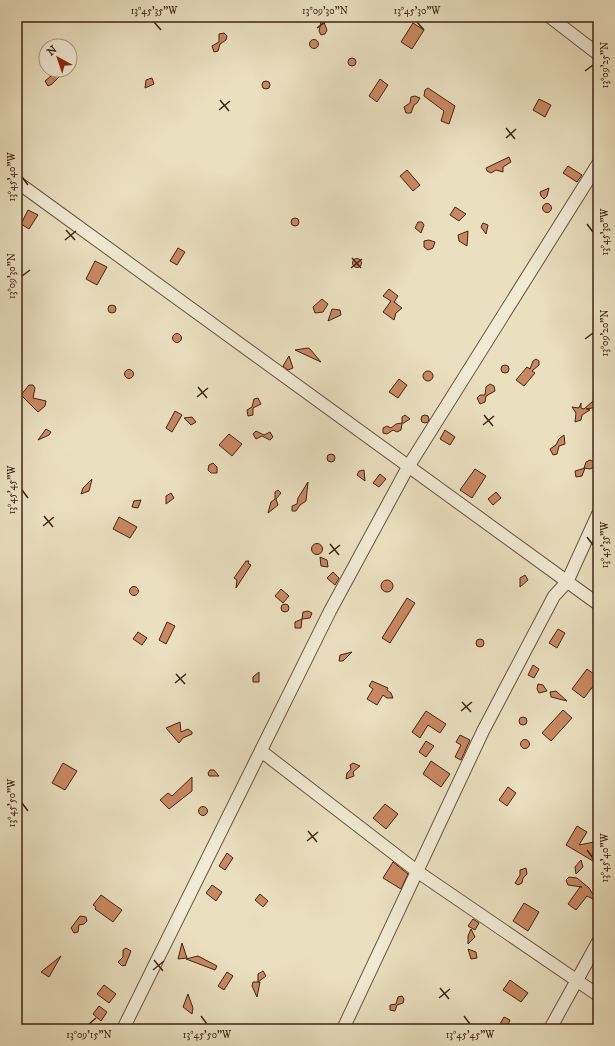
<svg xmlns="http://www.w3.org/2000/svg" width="615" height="1046" font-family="'IM FELL DW Pica',serif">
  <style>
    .building { fill: #c98861; stroke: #422516 }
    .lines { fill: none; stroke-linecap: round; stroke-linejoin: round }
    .minor-casing { stroke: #6c5440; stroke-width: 14 }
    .minor { stroke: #f1ead5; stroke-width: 12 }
    .ticks { fill: none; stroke: #422516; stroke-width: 1.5 }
    .neatline { fill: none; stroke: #422516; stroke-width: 1.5 }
    .ticks-label { font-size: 10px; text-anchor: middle; fill: #422516 }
  </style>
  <rect width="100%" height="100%" fill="#eadfbf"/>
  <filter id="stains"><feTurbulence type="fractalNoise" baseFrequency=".005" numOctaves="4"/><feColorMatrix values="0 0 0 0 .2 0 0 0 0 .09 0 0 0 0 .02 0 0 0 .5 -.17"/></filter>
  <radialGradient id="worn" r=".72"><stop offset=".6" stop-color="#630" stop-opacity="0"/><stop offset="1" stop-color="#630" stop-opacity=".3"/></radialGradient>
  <g class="building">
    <path d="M322 17 327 30 325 34 321 35 319 31Z"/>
    <path d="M413 23 424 30 412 49 401 42Z"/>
    <path d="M224 33 227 36 226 40 220 44 218 51 214 52 212 46 219 42V34Z"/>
    <circle cx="314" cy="44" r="4.5"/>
    <circle cx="352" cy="62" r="4"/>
    <path d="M52 70 57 72 60 70 58 74 59 77 52 84 48 86 45 81 51 76Z"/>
    <path d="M152 78 154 84 145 88 146 80Z"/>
    <path d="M380 79 388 85 377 102 369 96Z"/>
    <circle cx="266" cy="85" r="4"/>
    <path d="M428 88 455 106 449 124 441 121 444 111 424 96 425 90Z"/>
    <path d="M415 96 420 98 417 103 414 105 411 113H406L404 107 410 103 411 97Z"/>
    <path d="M539 99 551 105 545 117 533 110Z"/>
    <path d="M509 157 511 162 503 167V172L496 170 491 173 487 171 486 168Z"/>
    <path d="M568 166 582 175 577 182 563 173Z"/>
    <path d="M407 170 420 185 413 191 400 176Z"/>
    <path d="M549 188 547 196 544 199 541 196 540 192Z"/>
    <circle cx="547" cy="208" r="4.5"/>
    <path d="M455 207 466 214 459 221 450 215Z"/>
    <path d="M28 210 38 215 29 229 21 224Z"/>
    <circle cx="295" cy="222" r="4"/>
    <path d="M418 222H422L424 225 421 233 415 228Z"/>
    <path d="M483 223 488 225 486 234 481 227Z"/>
    <path d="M468 231 467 246 459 241 458 235Z"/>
    <path d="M429 240 435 242 433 248 428 250 424 247V241Z"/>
    <path d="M178 248 185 252 177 265 170 261Z"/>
    <circle cx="357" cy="263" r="4.5"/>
    <path d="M95 261 107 267 97 285 86 279Z"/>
    <path d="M389 289 398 296 394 302 402 308 396 313 394 320 383 312 391 301 383 296Z"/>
    <path d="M322 299 328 304 323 312 315 313 313 307Z"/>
    <circle cx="112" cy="309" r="4"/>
    <path d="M332 309 340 310 341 315 328 321Z"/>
    <circle cx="177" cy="338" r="4.5"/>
    <path d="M308 348 310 349 321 362 295 350Z"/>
    <path d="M289 356 293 368 288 370 283 366Z"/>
    <path d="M536 359 539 361V365L532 371 535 373 524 386 516 380 527 367 530 369 533 361Z"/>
    <circle cx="505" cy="369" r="4"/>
    <circle cx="129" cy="374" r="4.5"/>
    <circle cx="428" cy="376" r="5"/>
    <path d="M399 379 407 385 398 398 389 392Z"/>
    <path d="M490 384 494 386 495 391 486 396 485 402 480 404 477 398 480 395H485L486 387Z"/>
    <path d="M29 385H33L35 388 33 398 46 401 45 406 38 412 21 395Z"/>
    <path d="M258 398 261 404 253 408V415L248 416 247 410 252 407 254 399Z"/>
    <path d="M593 401 597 402 598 407 586 409 590 410 582 415 581 420 575 422 576 413 572 407 579 408 581 403V408L584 409Z"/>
    <path d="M175 411 182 415 172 432 166 428Z"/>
    <circle cx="425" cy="419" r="4"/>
    <path d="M405 415 410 419 402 424 401 430 397 432 393 430 387 434 383 433V428L387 426 391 428 396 424 402 423V417Z"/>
    <path d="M192 417 196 422 191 425 184 418Z"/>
    <path d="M46 429 51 432 49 435 38 440Z"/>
    <path d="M445 430 455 437 450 445 440 439Z"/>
    <path d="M256 431 264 435 270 432 273 437 270 440 262 436 256 439 253 434Z"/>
    <path d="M229 434 242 444 232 456 219 445Z"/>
    <path d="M564 435 565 444 559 446 557 454 553 455 550 449 556 445 559 439Z"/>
    <circle cx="331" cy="458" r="4"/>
    <path d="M590 460 594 462V467L590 469 584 468 586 462Z"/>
    <path d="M213 463 217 467V473H211L208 470 209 465Z"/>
    <path d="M585 468 582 476 576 477 575 471Z"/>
    <path d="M475 469 486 476 472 498 460 490Z"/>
    <path d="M364 470 365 481 357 475 359 471Z"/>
    <path d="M380 474 386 479 379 487 373 483Z"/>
    <path d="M92 479 89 491 81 494 83 488Z"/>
    <path d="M308 482 306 501 300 505 296 511H292V506L297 504 298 498Z"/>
    <path d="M278 490 281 493 276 499 278 505 268 513 271 502 275 499V492Z"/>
    <path d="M496 492 501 498 493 505 488 499Z"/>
    <path d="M171 493 174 498 166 504V496Z"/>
    <path d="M141 500 138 508 132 507 134 501Z"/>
    <path d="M119 517 137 527 130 538 113 529Z"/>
    <circle cx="317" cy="549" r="5.5"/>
    <path d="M320 557 327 560 328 567 321 566Z"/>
    <path d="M246 561H249L248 563 251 565 236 588 237 580 234 578Z"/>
    <path d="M333 572 339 578 335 585 327 578Z"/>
    <path d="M525 575 528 580 520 587V578Z"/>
    <circle cx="387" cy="586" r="6"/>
    <circle cx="134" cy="591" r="4.5"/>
    <path d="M281 589 289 596 283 603 275 596Z"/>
    <path d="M407 598 415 603 390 643 382 638Z"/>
    <circle cx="285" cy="608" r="4"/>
    <path d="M308 611 312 613 310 618 302 619 303 612Z"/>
    <path d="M302 619 301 628H295V622Z"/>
    <path d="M167 622 175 626 166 644 159 640Z"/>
    <path d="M558 629 565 633 557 648 549 643Z"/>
    <path d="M138 632 147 638 142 645 133 639Z"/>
    <circle cx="480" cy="643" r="4"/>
    <path d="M352 652 343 661H339L340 655Z"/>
    <path d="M533 665 539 669 534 678 528 675Z"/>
    <path d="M587 669 598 677V680L584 698 572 689Z"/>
    <path d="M259 672V682H253V677Z"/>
    <path d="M372 681 388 688 387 690 391 693 393 698H387L383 695 377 705 367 699 373 689 369 686Z"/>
    <path d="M538 684 543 685 547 691 539 693 537 689Z"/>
    <path d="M556 691 567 701 551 697 550 692Z"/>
    <path d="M563 710 572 718 551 741 542 733Z"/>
    <path d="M426 711 446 724 440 733 428 725 420 738 412 732Z"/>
    <circle cx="523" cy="721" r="4"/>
    <path d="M180 722 181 732 188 729 192 732V734L183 738 179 743 166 728Z"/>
    <path d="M460 735 470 740 461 760 455 757 461 745 456 742Z"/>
    <circle cx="525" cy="744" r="4.5"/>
    <path d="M426 741 434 746 426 757 419 752Z"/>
    <path d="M431 761 450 774 441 787 423 774Z"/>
    <path d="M63 763 77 771 65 790 52 783Z"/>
    <path d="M353 763 360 766 353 772 354 776 346 779 347 773 351 769 350 765Z"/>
    <path d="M210 770H214L219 776H209L208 773Z"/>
    <path d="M192 777V791L169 809 160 800 168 793 172 796Z"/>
    <path d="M508 787 516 793 507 806 499 800Z"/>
    <path d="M385 804 398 814 386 829 373 818Z"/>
    <circle cx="203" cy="811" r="4.5"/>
    <path d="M577 826 587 832 579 845 594 842 597 844V848L593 852V861L566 845Z"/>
    <path d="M227 853 233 858 225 870 219 866Z"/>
    <path d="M581 860 583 867 576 874 575 867Z"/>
    <path d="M393 862 408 874 401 889 383 878Z"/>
    <path d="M526 868 527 874 523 878 522 883 518 885 515 883 520 875V870Z"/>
    <path d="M569 877 577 878 589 888 597 901 587 896 576 910 568 904 580 887H582L568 885 566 880Z"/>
    <path d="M212 885 222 892 216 901 206 893Z"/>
    <path d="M260 894 268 901 263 907 255 900Z"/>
    <path d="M101 895 122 910 113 922 95 909 96 907 93 905Z"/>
    <path d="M524 903 539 912 528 931 513 921Z"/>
    <path d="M80 916 86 917 87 921 84 924 79 925 78 932 74 933 71 928Z"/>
    <path d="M473 919 479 923 475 930 468 926Z"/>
    <path d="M471 929 475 937 468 944V936Z"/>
    <path d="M182 943 187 958 178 959Z"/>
    <path d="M126 948 131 951 125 966V965L122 966 118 962 123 957V950Z"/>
    <path d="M468 949 476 952 477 958 471 959Z"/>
    <path d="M61 956 49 977 41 972Z"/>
    <path d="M198 956 217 966 215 970 186 959Z"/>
    <path d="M263 971 266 976 258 982H260L257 997 252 986 253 982H258V974Z"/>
    <path d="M227 972 233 976 224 990 218 986Z"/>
    <path d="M510 980 528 993 521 1002 503 990Z"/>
    <path d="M104 985 116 994 109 1003 97 994Z"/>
    <path d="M188 994 193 1008 192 1014 183 1007Z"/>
    <path d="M402 996 404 999 403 1003 397 1005 395 1011 390 1010V1005L396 1004 398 997Z"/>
    <path d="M99 1006 107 1012 101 1021 93 1014Z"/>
    <path d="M504 1017 510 1020 506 1029H497Z"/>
  </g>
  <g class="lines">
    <defs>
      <g id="minor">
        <path d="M550 17 598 54"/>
        <path d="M17 182 598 604"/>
        <path d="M261 751 418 872 598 995"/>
        <path d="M123 1029 330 611 408 467 598 164"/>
        <path d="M343 1029 483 731 554 596 567 582 598 514"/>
        <path d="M550 1029 598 942"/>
      </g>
    </defs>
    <use href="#minor" class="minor-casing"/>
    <use href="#minor" class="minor"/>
  </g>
  <path class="ticks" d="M154 22 161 30M417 22 424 30M317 28 325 22M585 71 593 65M220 100 229 111M219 110 230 101M506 128 515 139M506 138 516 129M22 177 28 185M587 224 593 232M66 230 75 240M65 240 76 231M352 258 361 268M351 268 362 259M22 276 30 270M585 339 593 333M198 387 207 398M197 397 208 388M484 415 493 426M483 425 494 416M22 490 28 498M44 516 53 527M43 526 54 517M587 537 593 545M330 544 339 555M329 554 340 545M176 674 185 684M175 683 186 674M462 702 471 712M461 711 472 702M22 803 28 811M308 831 317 842M307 841 318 832M587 850 593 858M154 960 163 971M153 970 164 961M440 988 449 999M439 998 450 989M201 1016 207 1024M464 1016 470 1024M89 1024 96 1018"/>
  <rect width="615" height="1046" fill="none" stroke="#eadfbf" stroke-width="44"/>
  <g transform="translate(58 58) rotate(320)"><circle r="19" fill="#f1ead5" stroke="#ab9b89"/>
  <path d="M0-3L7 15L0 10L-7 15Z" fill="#8f2418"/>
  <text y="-6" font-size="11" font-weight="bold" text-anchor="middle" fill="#422516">N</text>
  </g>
  <rect x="22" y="22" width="571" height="1002" class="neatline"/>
  <g class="ticks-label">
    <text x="154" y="14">13°45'35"W</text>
    <text x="325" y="14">13°09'30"N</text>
    <text x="417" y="14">13°45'30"W</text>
    <text transform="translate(604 65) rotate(-90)" y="4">13°09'25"N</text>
    <text transform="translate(11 177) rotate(-90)" y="4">13°45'40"W</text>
    <text transform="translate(604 232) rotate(-90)" y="4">13°45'30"W</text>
    <text transform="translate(11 276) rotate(-90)" y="4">13°09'30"N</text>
    <text transform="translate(604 333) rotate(-90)" y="4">13°09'20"N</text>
    <text transform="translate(11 490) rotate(-90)" y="4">13°45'45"W</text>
    <text transform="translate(604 545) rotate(-90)" y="4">13°45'35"W</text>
    <text transform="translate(11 803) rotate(-90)" y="4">13°45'50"W</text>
    <text transform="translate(604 858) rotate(-90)" y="4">13°45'40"W</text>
    <text x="89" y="1038">13°09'15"N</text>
    <text x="207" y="1038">13°45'50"W</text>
    <text x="470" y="1038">13°45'45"W</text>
  </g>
  <rect width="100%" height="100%" filter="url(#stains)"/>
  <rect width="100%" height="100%" fill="url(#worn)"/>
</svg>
